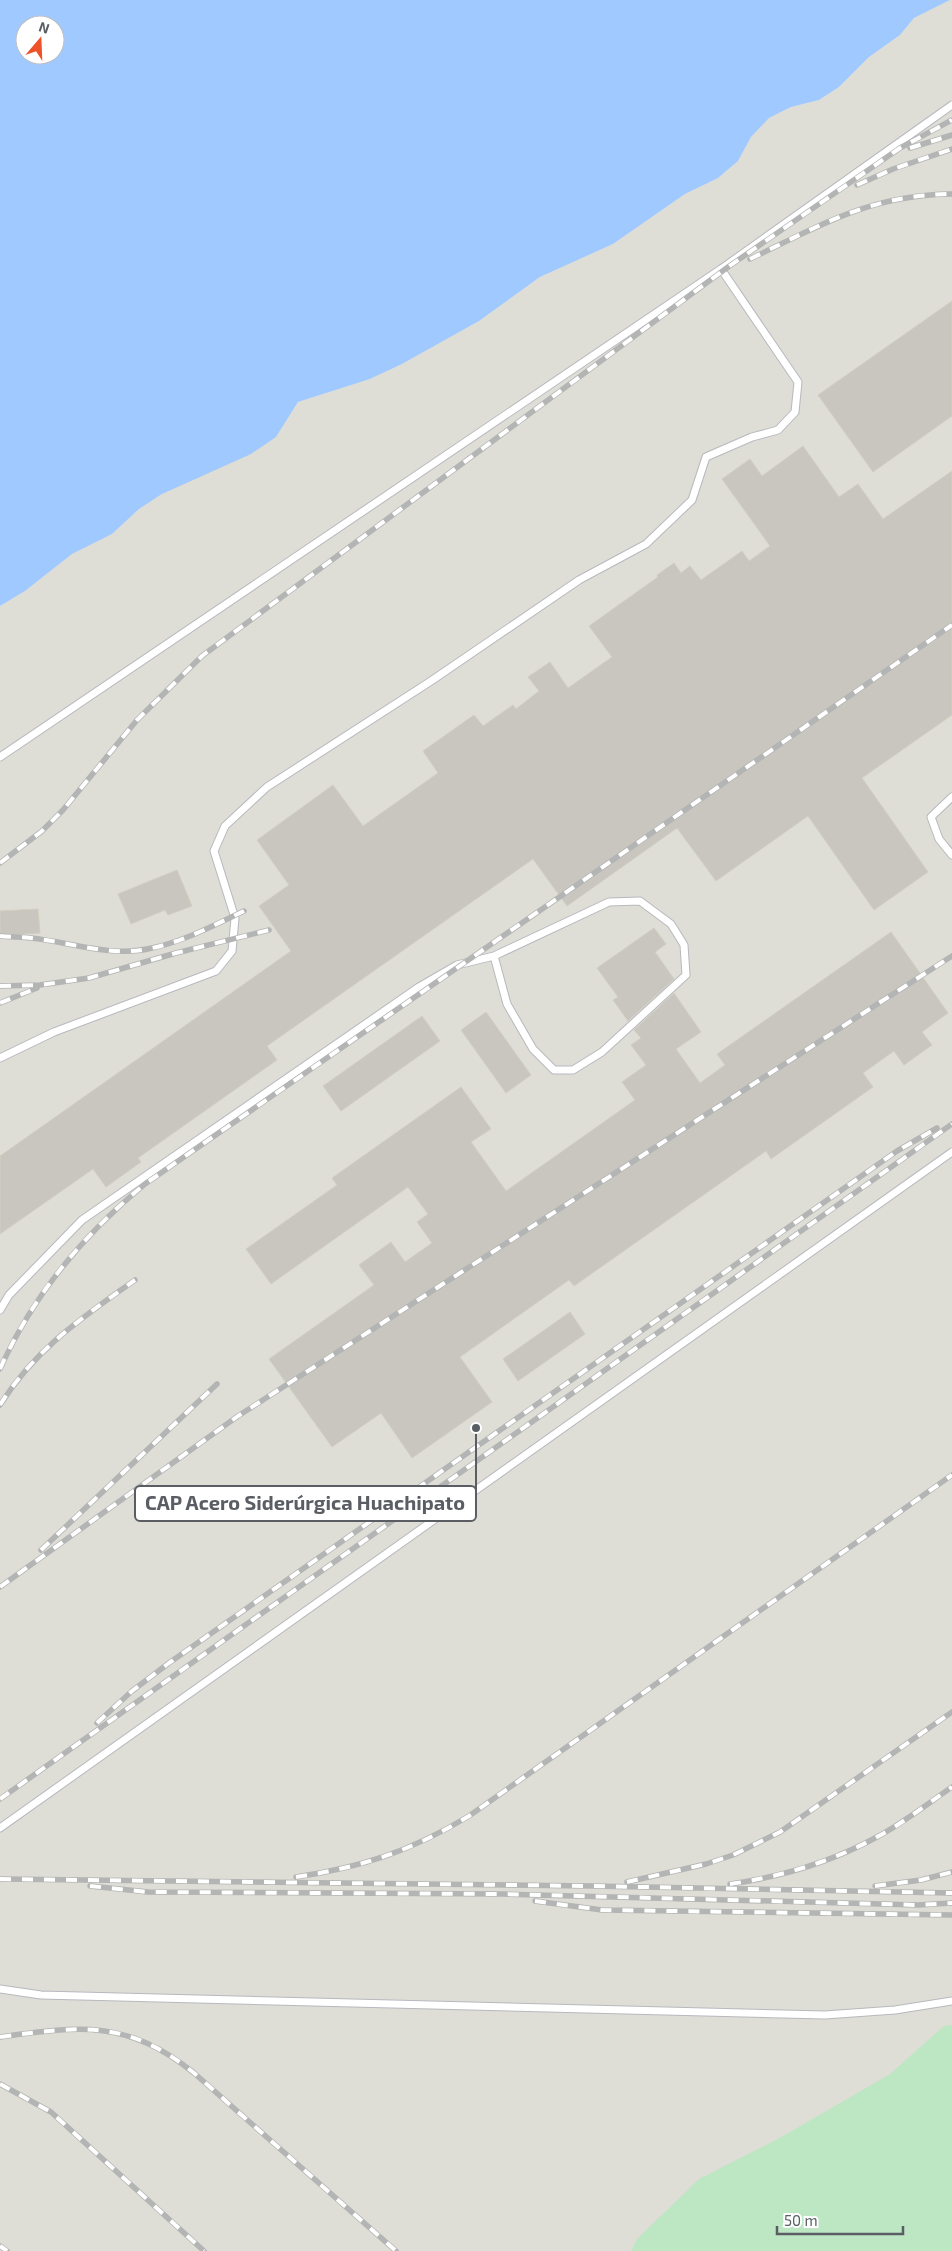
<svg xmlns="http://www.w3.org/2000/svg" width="952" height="2251" font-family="'Exo 2',sans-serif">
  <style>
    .industrial { fill: #deddd6 }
    .green { fill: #bde6c3 }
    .water { fill: #a0c9ff; fill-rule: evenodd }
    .building { fill: #c8c6bf; stroke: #d2cfc0 }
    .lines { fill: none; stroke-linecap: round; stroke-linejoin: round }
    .service-casing { stroke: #b7b9bf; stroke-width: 9 }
    .service { stroke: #fff; stroke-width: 7 }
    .rail-casing { stroke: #b3b4b4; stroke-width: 5.5 }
    .rail { stroke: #fff; stroke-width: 4; stroke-dasharray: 11; stroke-linecap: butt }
    .leader { fill: none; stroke: #5a5d63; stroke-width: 2 }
    .callout-dot { fill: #5a5d63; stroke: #fff; stroke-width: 2 }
    .callout { fill: #fff; stroke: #5a5d63; stroke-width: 2 }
    .callout-label { font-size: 20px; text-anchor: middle; font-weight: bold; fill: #5a5d63 }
  </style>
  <rect width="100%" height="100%" fill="#edece2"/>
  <path class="industrial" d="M950 0H952V2251H0V606L25 591 72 554 112 534 139 509 162 494 276 437 298 402 370 379 402 364 479 321 540 277 613 244 685 194 718 178 738 161 751 137 769 118 791 107 819 100 839 87 869 57 900 35 914 18Z"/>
  <path class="green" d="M952 2025V2251H631L637 2239 699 2179 778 2139 890 2074 944 2026Z"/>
  <path class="water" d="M0 0H950L914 18 900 35 869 57 839 87 819 100 791 107 769 118 751 137 738 161 718 178 685 194 613 244 540 277 479 321 402 364 370 379 298 402 276 437 251 454 162 494 139 509 112 534 72 554 25 591 0 606ZM25 25H55V55H25Z"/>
  <g class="building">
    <path d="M952 301V416L873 472 818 395Z"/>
    <path d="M803 446 839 497 858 484 883 519 952 471V715L862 778 928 872 874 910 808 816 716 881 677 828 567 906 533 859 267 1046 277 1060 138 1158 141 1162 106 1187 93 1169 0 1234V1156L291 951 259 906 289 885 257 840 333 785 363 826 438 773 423 751 474 715 483 726 513 705 516 709 539 691 528 677 550 662 568 688 612 657 589 626 658 577 657 575 674 563 681 573 690 566 701 580 742 551 749 561 770 546 722 479 750 459 762 476Z"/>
    <path d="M177 870 192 906 168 915 165 910 131 924 118 894Z"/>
    <path d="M38 909 40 933 0 936V911Z"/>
    <path d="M654 928 666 944 655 952 674 979 628 1021 613 1000 618 997 597 968Z"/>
    <path d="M891 932 948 1013 922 1032 932 1045 904 1065 894 1051 863 1073 873 1087 771 1159 766 1151 574 1286 569 1280 460 1357 492 1402 412 1458 381 1413 332 1447 269 1359 374 1285 359 1265 391 1242 405 1262 432 1243 417 1222 428 1214 408 1187 271 1284 246 1249 337 1185 332 1178 461 1087 491 1129 471 1142 506 1191 635 1100 622 1082 646 1065 631 1045 641 1038 634 1030 674 993 701 1032 676 1049 700 1083 725 1065 717 1054Z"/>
    <path d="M486 1012 531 1075 506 1093 461 1030Z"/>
    <path d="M422 1016 440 1041 341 1111 323 1086Z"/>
    <path d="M570 1312 585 1334 518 1381 503 1359Z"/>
  </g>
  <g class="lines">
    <defs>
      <g id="service">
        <path d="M0 757 721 269 952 105"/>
        <path d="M952 797 931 817 939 839 952 855"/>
        <path d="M0 1058 54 1032 216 971 232 951 235 918 214 851 225 826 267 787 431 681 579 580 646 544 692 500 706 457 752 437 778 430 795 412 798 382 721 269"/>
        <path d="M0 1310 9 1295 82 1220 419 987 457 965 494 956 609 902 640 901 671 924 684 945 686 975 602 1052 573 1070H554L533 1049 507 1004 494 956"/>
        <path d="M0 1828 952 1152"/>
        <path d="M0 1989 41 1995 825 2015 895 2010 952 2001"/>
      </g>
    </defs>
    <use href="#service" class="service-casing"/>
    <use href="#service" class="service"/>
    <defs>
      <g id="rail">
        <path d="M910 148 952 135"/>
        <path d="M857 185 893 169 952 149"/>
        <path d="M750 259C821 225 870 195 951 194"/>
        <path d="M0 863 42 831 63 810 137 720 202 656 728 267 900 148 952 120"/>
        <path d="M0 936C10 937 21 937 31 938 70 942 112 958 152 948 185 941 214 925 244 911"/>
        <path d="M0 986 40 985 89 978 176 953 269 930"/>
        <path d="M0 1003 37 988"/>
        <path d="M0 1369C33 1295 83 1235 145 1184L952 625"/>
        <path d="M0 1405C36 1348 82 1318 135 1280"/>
        <path d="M41 1550 217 1384"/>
        <path d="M0 1587 238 1416 952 956"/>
        <path d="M97 1723 132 1691 169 1663 897 1151 937 1128"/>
        <path d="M0 1799 952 1124"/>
        <path d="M296 1877C363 1867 411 1851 469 1816L952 1475"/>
        <path d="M0 1879 592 1886 952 1893"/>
        <path d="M627 1882 706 1864 733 1855 780 1832 952 1712"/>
        <path d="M730 1884C780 1877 831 1862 875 1838 902 1824 927 1804 952 1787"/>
        <path d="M90 1886 148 1892 503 1894 918 1905 952 1903"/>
        <path d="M875 1886 921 1880 952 1872"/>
        <path d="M535 1901 602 1910 952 1915"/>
        <path d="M0 2037C80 2026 127 2019 194 2073L396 2251"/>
        <path d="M0 2084 51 2112 204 2251"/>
        <path d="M0 2246 7 2251"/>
      </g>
    </defs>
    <use href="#rail" class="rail-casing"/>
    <use href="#rail" class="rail"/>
  </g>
  <path class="leader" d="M476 1428L476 1503"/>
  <circle class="callout-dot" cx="476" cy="1428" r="5"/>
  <rect class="callout" x="135" y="1486" width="341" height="35" rx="5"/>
  <g class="callout-label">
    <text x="305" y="1510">CAP Acero Siderúrgica Huachipato</text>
  </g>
  <g transform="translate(40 40) rotate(19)"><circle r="24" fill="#ffffff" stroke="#bdbec1"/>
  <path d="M0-4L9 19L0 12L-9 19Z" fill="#ed5228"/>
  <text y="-8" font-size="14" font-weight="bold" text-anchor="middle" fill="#5a5d63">N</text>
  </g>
  <path d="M777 2226v8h126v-8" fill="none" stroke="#5a5d63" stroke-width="2.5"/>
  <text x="784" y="2226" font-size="15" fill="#5a5d63" stroke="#ffffff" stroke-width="4" paint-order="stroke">50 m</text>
</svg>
